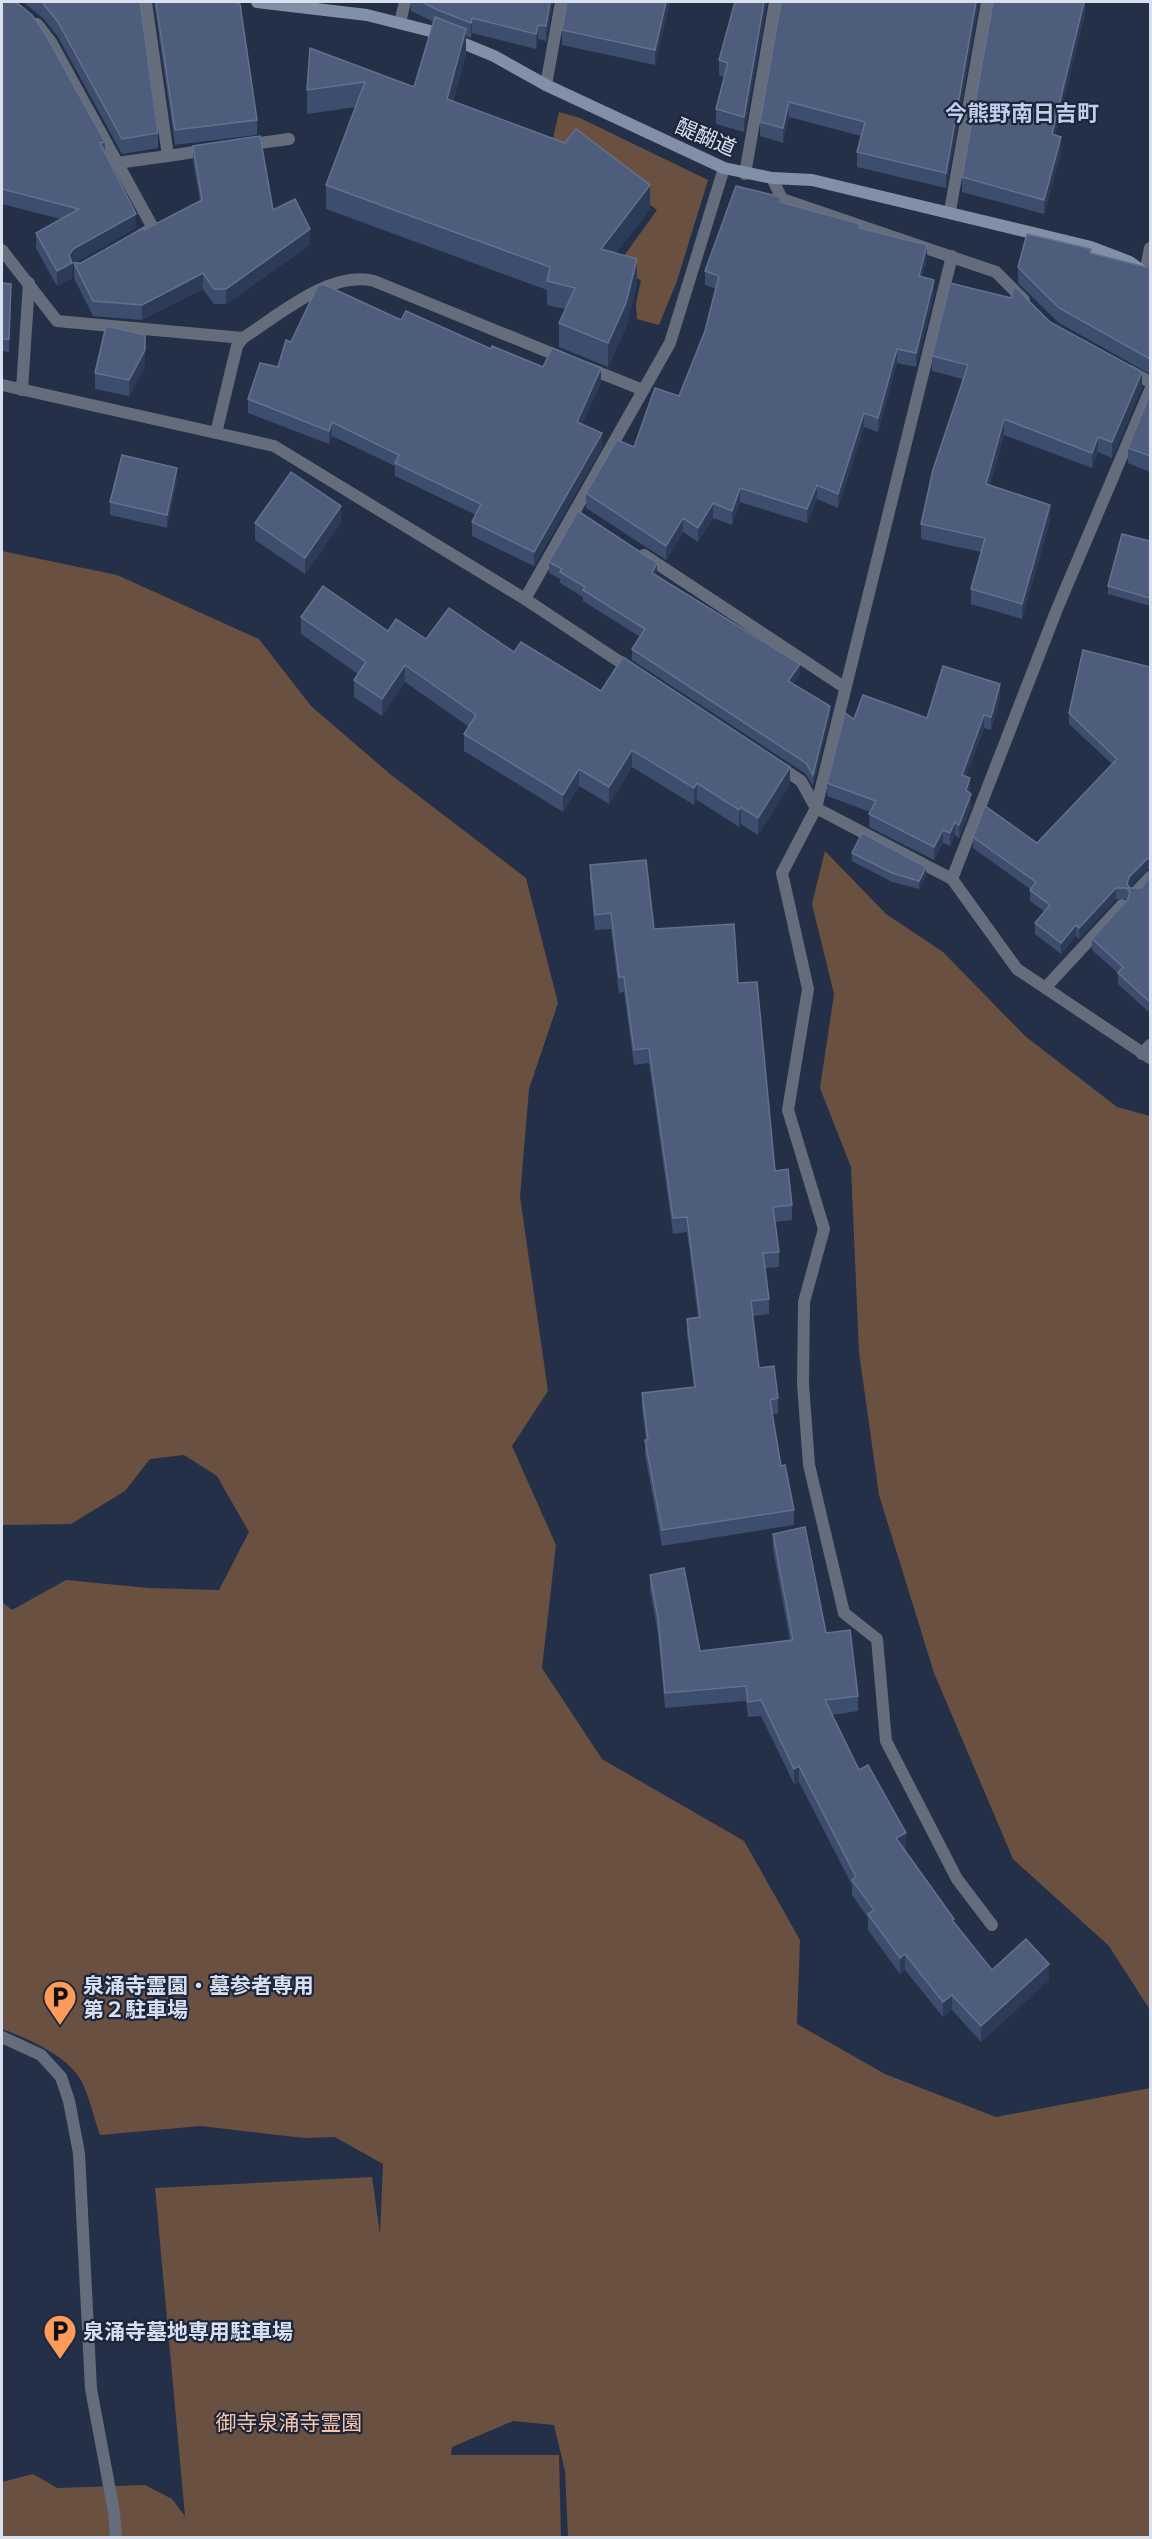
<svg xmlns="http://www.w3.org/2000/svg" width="1152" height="2539" font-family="Montserrat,'Noto Sans JP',sans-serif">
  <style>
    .green { fill: #695041 }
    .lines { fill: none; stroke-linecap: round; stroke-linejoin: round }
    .service { stroke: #656d7d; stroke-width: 12 }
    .minor { stroke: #656d7d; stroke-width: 12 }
    .secondary { stroke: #828fa9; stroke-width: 12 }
    .wall { fill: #3d4d6d }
    .shaded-wall { fill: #2c3b58 }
    .building { fill: #4d5d7b; stroke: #63718d; stroke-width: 1.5 }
    .labels { text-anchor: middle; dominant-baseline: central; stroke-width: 4.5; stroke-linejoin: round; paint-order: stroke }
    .street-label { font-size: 21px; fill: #d8e0ef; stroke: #1b263c }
    .poi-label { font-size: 21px; font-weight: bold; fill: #d8e0ef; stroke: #1b263c; text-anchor: start }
    .park-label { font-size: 21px; fill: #f9c5a5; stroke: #1b263c }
    .neighbourhood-label { font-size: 22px; font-weight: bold; fill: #bfceeb; stroke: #1b263c }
  </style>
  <rect width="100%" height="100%" fill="#243047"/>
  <g class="green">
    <path d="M559 112 580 118 708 180 677 281 659 325 637 319 636 304 641 280 625 274 621 260 657 210 576 148 549 156Z"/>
    <path d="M2 551 117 575 259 639 311 706 390 774 526 878 558 1003 529 1089 520 1197 548 1391 512 1446 556 1545 542 1668 602 1759 744 1841 800 1940 797 2024 885 2074 996 2117 1150 2088V2537H568L565 2471 554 2425 513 2421 452 2447 451 2455H559L561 2537H2V2482L33 2474 57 2488 145 2485 172 2499 185 2516 155 2188 372 2177 380 2234 383 2164 335 2137 304 2138 201 2126 100 2135C94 2118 90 2099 82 2082 69 2056 27 2038 2 2029V1602L12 1610 66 1580 149 1588 219 1590 249 1532 217 1476 184 1455 150 1459 125 1491 71 1524 2 1525Z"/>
    <path d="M825 851 886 914 943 952 1025 1036 1117 1107 1150 1116V2010L1109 1946 1013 1859 934 1673 879 1495 859 1352 851 1167 820 1088 834 994 812 904Z"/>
  </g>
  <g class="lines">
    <g class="service">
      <path d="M146 2 168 156 207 150"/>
      <path d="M400 22 405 2"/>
      <path d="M37 24 51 42 153 228 141 235"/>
      <path d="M245 145 289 139"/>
      <path d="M116 163 168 156"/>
      <path d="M745 174 775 2"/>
      <path d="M950 211 987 2"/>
      <path d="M2 250 57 321 243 338"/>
      <path d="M22 390 29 283"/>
      <path d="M644 555 844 687"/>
      <path d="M816 808 952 879 1017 969 1150 1058"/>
      <path d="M952 879 1057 609 1150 390"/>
      <path d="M1135 893 1150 877"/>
      <path d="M1046 987 1122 905"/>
    </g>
    <g class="minor">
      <path d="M546 85 561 2"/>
      <path d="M772 178 782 199 996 272 1024 300"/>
      <path d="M952 256 816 808 782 873 808 989 788 1110 824 1229 804 1302 803 1384 809 1465 844 1613 877 1639 886 1741 957 1879 992 1925"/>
      <path d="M1145 273 1150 248"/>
      <path d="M588 368 643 390"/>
      <path d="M1130 371 1150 382"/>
      <path d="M2 385 274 446 525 599 632 670"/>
      <path d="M216 433 237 346 243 338C279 315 330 270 374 281L563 358"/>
      <path d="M525 599 670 343 724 168"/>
      <path d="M777 765 801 781 816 808"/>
      <path d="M1142 1054 1150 1045"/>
      <path d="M2 2037 41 2055 61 2077 69 2101 79 2153 91 2389 114 2512 116 2538"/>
    </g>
    <path class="secondary" d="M257 2 367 15 438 33 494 56 546 85 724 168 772 178 812 180 1091 247 1130 262 1150 277"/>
  </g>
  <g class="wall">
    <path d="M2 2 105 142V152L136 228 74 263H81L200 201 193 161V146L273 210 310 245 226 304H214L203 289 142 320 93 316 74 278V263L72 265V278L57 286 36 248V233L61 219 2 204Z"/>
    <path d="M23 2H140L158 133V148L122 154 58 37 43 18Z"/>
    <path d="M154 2H237L236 3 257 120V135L175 145Z"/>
    <path d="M411 2H553L546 41 538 39 536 49 472 33 471 38 466 36V54L453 102 650 209 616 253 637 283 626 327 608 367 559 347V323L565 309 547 305V290L326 209V185L355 107 307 114V90L310 48 414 87 434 22 411 11Z"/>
    <path d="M670 2 655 65 562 45V30Z"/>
    <path d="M767 2 744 132 716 124V109L724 77 719 75V60Z"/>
    <path d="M781 2H979L946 188 857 167V152L861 136 789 117 783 143 760 136V122Z"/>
    <path d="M1085 2V14L1055 135 1061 152 1044 214 962 192V177Z"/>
    <path d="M781 203 860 228 927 259 922 277 934 294 916 367 897 363 878 432 864 427 838 508 817 499 807 523 740 502 732 525 713 518 698 542 683 532 666 560 586 508V493L634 447 679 396 705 331 716 289 705 285V271Z"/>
    <path d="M1091 253 1150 268V374L1059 323 1018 283V267Z"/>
    <path d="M2 283 11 284 9 352 2 351Z"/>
    <path d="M401 320 491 349 543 367 601 382 582 424 602 447 534 566 472 536V522L476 515 395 476V466L332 436 329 444 248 413V399L278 367 291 342Z"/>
    <path d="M1050 322 1142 387 1112 458 1098 452 1092 468 1004 435 990 485 1050 521 1022 619 971 604V589L981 552 921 539V524L963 379 932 371V356Z"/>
    <path d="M145 367 129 396 95 389V373Z"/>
    <path d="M1150 394V472L1128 463V448Z"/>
    <path d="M177 480 167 528 110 515V502Z"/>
    <path d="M341 522 305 574 255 540V523Z"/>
    <path d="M1150 541V606L1108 594V586Z"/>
    <path d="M549 562 657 574V575L800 674 793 684 830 717 813 786 806 774 632 660V649L640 637 583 601V597L560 583V579L549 573Z"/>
    <path d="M301 617 388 631 426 639 514 652 601 691 790 784 758 835 741 824 739 827 697 800 694 805 632 767 609 804 579 786 563 812 464 751V734L469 727 405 682 382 716 354 697V680L358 674 301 634Z"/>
    <path d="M1150 667V870L1148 869 1129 887 1130 888H1141L1150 877V1013L1118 984V973L1092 950V939L1128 900 1127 899H1116L1079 939 1076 936 1061 954 1035 934V923L1045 912 1030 901V889L973 848V837L1037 843 1112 764 1069 724V713Z"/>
    <path d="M1000 697 991 730 984 728 966 776 970 791 971 807 959 838 955 835 950 846 943 843 934 860 869 827 870 812 827 796V783L854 719 927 718Z"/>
    <path d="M852 853 926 875 919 889 892 882 852 861Z"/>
    <path d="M590 865 654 929 738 983 775 1171 792 1205V1220L775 1222 779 1252V1267L765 1268 769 1299V1314L753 1316 759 1368 778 1398V1414H772L781 1466 794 1510V1525L662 1546 645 1455V1440H646L642 1408V1393L694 1387 687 1334V1319L698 1317 687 1232 673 1234 649 1063 634 1065 624 992 619 993 611 929 595 930 590 881Z"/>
    <path d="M773 1534 826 1633 858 1696V1711L832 1715 859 1770 906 1849 905 1850 954 1922 992 1970 1049 1980 981 2042 952 2010 943 2017 905 1970 900 1974 868 1930V1918L852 1895V1885L799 1782 794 1784 761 1716 748 1717 746 1701 665 1708 658 1634 650 1590V1575L700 1651 790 1641 773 1549Z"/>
  </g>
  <g class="shaded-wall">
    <path d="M550 2H553L546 41V26Z"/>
    <path d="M666 2H670L655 65V50Z"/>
    <path d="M764 2H767L744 132V117Z"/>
    <path d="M976 2H979L946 188V173Z"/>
    <path d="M1084 2 1085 14 1052 149V134Z"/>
    <path d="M472 18V33L471 38V23Z"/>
    <path d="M538 25V39L536 49V34Z"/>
    <path d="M466 29V54L447 123V99Z"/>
    <path d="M789 102V117L783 143V128Z"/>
    <path d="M1061 137V152L1044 214V200Z"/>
    <path d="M650 185V209L601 273V249Z"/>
    <path d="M136 214V228L73 264 72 278 57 286V271L73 249Z"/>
    <path d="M310 229V245L226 304V289Z"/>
    <path d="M927 245V259L919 291V276Z"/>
    <path d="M637 259V283L626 327 608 367V343Z"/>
    <path d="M203 273V289L142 320V305Z"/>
    <path d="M934 280V294L916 367V353Z"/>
    <path d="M897 349V363L878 432V418Z"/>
    <path d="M145 350V367L129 396V380Z"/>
    <path d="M601 368V382L577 435V422Z"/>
    <path d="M1142 372V387L1112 458V442Z"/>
    <path d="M864 413V427L838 508V494Z"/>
    <path d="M1004 419V435L986 499V484Z"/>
    <path d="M332 422V436L329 444V431Z"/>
    <path d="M3 426V441L2 446V431Z"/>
    <path d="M602 433V447L534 566V552Z"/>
    <path d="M1098 437V452L1092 468V453Z"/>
    <path d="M177 468V480L167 528V515Z"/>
    <path d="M817 485V499L807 523V509Z"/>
    <path d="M740 488V502L732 525V511Z"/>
    <path d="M713 503V518L698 542V528Z"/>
    <path d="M1050 505V521L1022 619V604Z"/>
    <path d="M341 506V522L305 574V558Z"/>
    <path d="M683 518V532L666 560V546Z"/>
    <path d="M657 563V574L652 583V573Z"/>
    <path d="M800 664V674L788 691V681Z"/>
    <path d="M405 665V682L382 716V699Z"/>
    <path d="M1000 684V697L991 730V717Z"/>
    <path d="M830 706V717L813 786V775Z"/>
    <path d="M984 715V728L962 788V775Z"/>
    <path d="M632 750V767L609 804V787Z"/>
    <path d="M790 767V784L758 835V818Z"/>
    <path d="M579 769V786L563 812V795Z"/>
    <path d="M970 778V791L966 803V790Z"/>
    <path d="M697 783V800L694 805V788Z"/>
    <path d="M971 794V807L959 838V825Z"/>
    <path d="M741 807V824L739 827V810Z"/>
    <path d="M955 822V835L950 846V833Z"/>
    <path d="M943 830V843L934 860V847Z"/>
    <path d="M1148 858V869L1129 888 1127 884 1129 877Z"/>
    <path d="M926 867V875L919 889V881Z"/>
    <path d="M1116 888V899L1079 939V928Z"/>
    <path d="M1076 925V936L1061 954V943Z"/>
    <path d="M799 1766V1782L794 1784V1769Z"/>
    <path d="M906 1833V1849L896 1854V1838Z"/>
    <path d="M905 1954V1970L900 1974V1958Z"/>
    <path d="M1049 1964V1980L981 2042V2026Z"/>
    <path d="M952 1995V2010L943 2017V2002Z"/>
  </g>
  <g class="building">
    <path d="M2 2H16L32 15 44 32 105 142 100 143 136 214 73 249 69 255 72 263 57 271 36 233 79 209 2 189Z"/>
    <path d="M42 2H140L158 133 122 139 58 22Z"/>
    <path d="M156 2H232L240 4 257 120 175 130Z"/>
    <path d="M422 2H550L546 26 538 25 536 34 472 18 471 23 438 10Z"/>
    <path d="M567 2H666L655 50 562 30Z"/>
    <path d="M735 2H764L744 117 716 109 728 63 719 60Z"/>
    <path d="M781 2H976L946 173 857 152 865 122 789 102 783 128 760 122Z"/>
    <path d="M993 2H1084L1052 134 1061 137 1044 200 962 177Z"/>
    <path d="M435 17 466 29 447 99 565 143 576 129 650 185 601 249 637 259 626 303 608 343 559 323 575 288 547 281 550 267 326 185 365 82 307 90 310 48 414 87Z"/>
    <path d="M260 136 273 210 295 199 310 229 226 289H214L203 273 142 305 93 301 74 263H81L143 228 144 230 202 200 193 146Z"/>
    <path d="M736 186 781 197 780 202 860 224 859 228 927 245 919 276 934 280 916 353 897 349 878 418 864 413 838 494 817 485 807 509 740 488 732 511 713 503 698 528 683 518 666 546 586 493 617 440 634 447 655 388 679 396 705 331 719 276 705 271Z"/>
    <path d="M1027 234 1091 249 1090 253 1150 268V359L1059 308 1018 267Z"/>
    <path d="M2 283 11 284 9 339H2Z"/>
    <path d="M950 283 1011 298 1014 286 1050 322 1142 372 1112 442 1098 437 1092 453 1004 419 986 484 1050 505 1022 604 971 589 985 538 921 524 933 470 968 365 932 356Z"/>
    <path d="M323 284 401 320 406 311 491 349 492 346 543 367 552 348 601 368 577 422 602 433 534 552 472 522 481 504 395 463 399 455 332 422 329 431 248 399 260 363 278 367 286 340 291 342 317 287Z"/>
    <path d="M106 326 145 335V350L129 380 95 373Z"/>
    <path d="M1150 394V456L1128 448Z"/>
    <path d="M122 455 177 468 167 515 110 502Z"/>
    <path d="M291 472 341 506 305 558 255 523Z"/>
    <path d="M578 511 657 563 652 573 800 664 788 681 830 706 813 775 806 763 632 649 645 629 583 590 585 587 560 572 562 569 549 562Z"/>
    <path d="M1122 534 1150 541V598L1108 586Z"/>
    <path d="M323 586 388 631 396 619 426 639 449 608 514 652 521 642 601 691 623 657 790 767 758 818 741 807 739 810 697 783 694 788 632 750 609 787 579 769 563 795 464 734 476 715 405 665 382 699 354 680 366 662 301 617Z"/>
    <path d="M1083 650 1150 667V859L1148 858 1129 877 1127 884 1130 888H1141L1150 877V1002L1118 973 1123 967 1092 939 1128 899 1130 892 1127 888H1116L1079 928 1076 925 1061 943 1035 923 1050 905 1030 890 1036 882 973 837 985 806 1037 843 1117 759 1069 713Z"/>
    <path d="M943 666 1000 684 991 717 984 715 962 775 970 778 966 790 971 794 959 825 955 822 950 833 943 830 934 847 869 814 876 801 827 783 845 713 854 719 863 695 927 718Z"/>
    <path d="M862 833 926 867 919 881 892 873 852 853Z"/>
    <path d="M646 860 654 929 734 924 738 983 757 982 775 1171 788 1169 792 1205 773 1207 779 1252 763 1253 769 1299 751 1301 759 1368 774 1366 778 1398 770 1400 781 1466 785 1465 794 1510 662 1530 645 1440H648L642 1393 695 1387 687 1319 700 1317 687 1217 673 1218 649 1048 634 1050 624 977H619L611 913 595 915 590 865Z"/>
    <path d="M805 1527 826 1633 850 1630 858 1696 825 1700 859 1770 868 1765 906 1833 896 1838 954 1919 952 1920 992 1970 1026 1939 1049 1964 981 2026 952 1995 943 2002 905 1954 900 1958 868 1914 874 1910 852 1880 856 1877 799 1766 794 1769 761 1700 748 1702 746 1686 665 1693 658 1618 650 1575 684 1568 700 1651 793 1640 773 1534Z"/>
  </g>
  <defs>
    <symbol id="parking-pin" viewBox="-11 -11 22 30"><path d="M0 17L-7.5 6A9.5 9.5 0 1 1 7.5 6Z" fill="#fe9b59" stroke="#1b263c"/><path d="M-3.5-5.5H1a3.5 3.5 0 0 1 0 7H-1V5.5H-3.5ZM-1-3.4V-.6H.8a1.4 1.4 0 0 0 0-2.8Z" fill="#111"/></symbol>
  </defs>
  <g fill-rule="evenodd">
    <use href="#parking-pin" x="41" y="1978" width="38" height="52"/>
    <use href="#parking-pin" x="41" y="2312" width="38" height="52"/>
  </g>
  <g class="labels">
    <g class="street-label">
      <text transform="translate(706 137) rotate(23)">醍醐道</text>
    </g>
    <g class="poi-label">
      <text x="83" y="1985">泉涌寺霊園・墓参者専用<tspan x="83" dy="24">第２駐車場</tspan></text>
      <text x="83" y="2331">泉涌寺墓地専用駐車場</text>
    </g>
    <g class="park-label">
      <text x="289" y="2422">御寺泉涌寺霊園</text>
    </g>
    <g class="neighbourhood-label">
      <text x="1022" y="113">今熊野南日吉町</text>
    </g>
  </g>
  <rect width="1152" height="2539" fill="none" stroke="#d8e0ef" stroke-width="6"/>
</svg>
